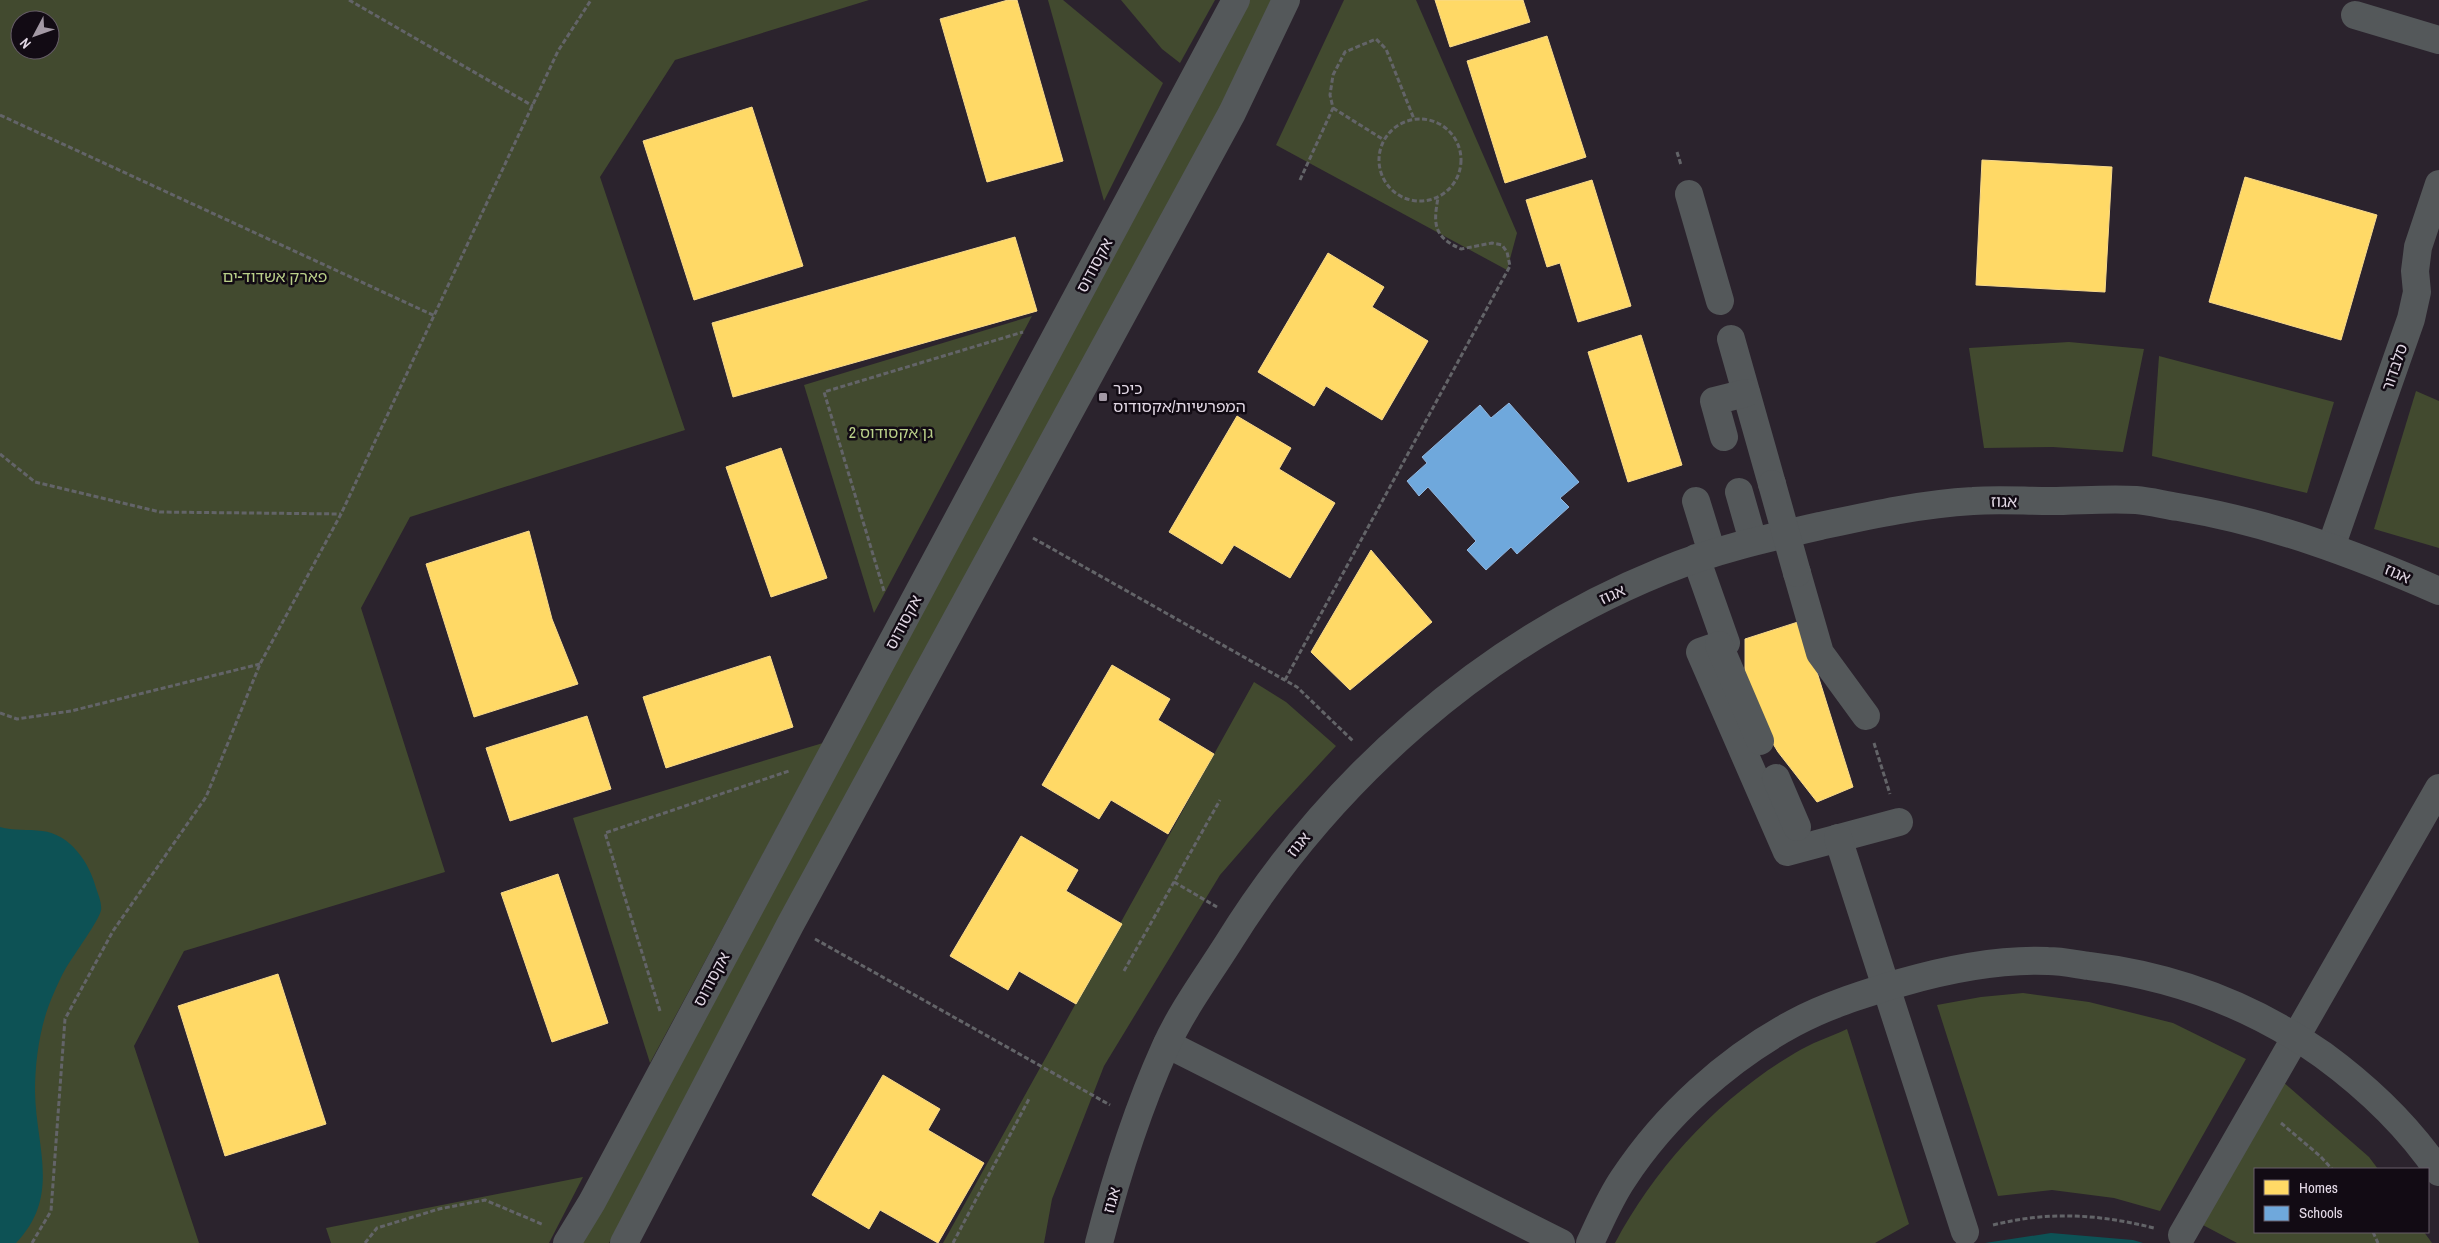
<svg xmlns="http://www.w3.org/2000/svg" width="2439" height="1243" font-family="'Archivo Narrow','Noto Sans Hebrew',sans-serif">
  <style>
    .green { fill: #424a2f; fill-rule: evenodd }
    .water { fill: #0d5255 }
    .homes { fill: #ffd966; stroke: #f7d98c }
    .schools { fill: #6fa8dc; stroke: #92b7df }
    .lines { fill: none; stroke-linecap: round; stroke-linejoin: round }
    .path { stroke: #636468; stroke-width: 3; stroke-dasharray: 5 2.5; stroke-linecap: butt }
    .minor { stroke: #54585a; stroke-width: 28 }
    .minor-bridge { stroke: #54585a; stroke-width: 28 }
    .poi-dot { fill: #a399a5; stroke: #120b14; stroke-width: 2 }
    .labels { text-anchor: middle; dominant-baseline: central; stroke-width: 5; stroke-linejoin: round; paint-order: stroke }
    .street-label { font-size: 16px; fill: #e3d9e6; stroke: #120b14 }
    .park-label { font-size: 16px; fill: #bad089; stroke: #120b14 }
    .poi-label { font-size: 16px; fill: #e3d9e6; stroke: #120b14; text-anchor: start }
  </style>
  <rect width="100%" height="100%" fill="#2b232d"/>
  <g class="green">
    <path d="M0 0H869L675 60 600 177 685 430 410 517 361 608 445 872 184 951 134 1046 199 1243H0ZM20 20H50V50H20Z"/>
    <path d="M1048 0H1063L1163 83 1104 201Z"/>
    <path d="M1121 0H1215L1180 63 1162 49Z"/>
    <path d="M1248 0H1276L1241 77 624 1219 609 1243H578Z"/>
    <path d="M1344 0H1416L1517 233 1507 270 1276 145Z"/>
    <path d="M1032 316 874 613 804 385Z"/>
    <path d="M2069 342 2144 349 2123 452 2053 447 1984 448 1969 348Z"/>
    <path d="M2159 356 2334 402 2307 493 2152 456Z"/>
    <path d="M2416 391 2439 401V548L2374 529Z"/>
    <path d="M1254 682 1286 702 1336 746 1274 813 1220 875 1104 1066 1052 1199 1044 1243H943Z"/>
    <path d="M823 743 650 1063 573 818Z"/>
    <path d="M2023 993 2089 1002 2173 1023 2246 1059 2160 1211 2114 1198 2052 1190 1998 1196 1937 1005 1981 997Z"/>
    <path d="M1847 1029 1909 1224 1875 1243H1615C1656 1166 1719 1098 1795 1053 1811 1043 1830 1037 1847 1029Z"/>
    <path d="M2283 1082 2369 1157 2378 1169H2255V1232H2424L2432 1243H2237L2201 1224Z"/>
    <path d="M583 1177 549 1243H331L326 1228Z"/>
  </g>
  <g class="water">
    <path d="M0 827C13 831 28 829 42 831 70 834 89 862 96 888 98 894 102 903 101 910 100 919 73 956 66 968 61 976 57 986 53 995 40 1024 35 1060 35 1092 36 1148 61 1196 16 1243H0Z"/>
    <path d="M2051 1233 2133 1240 2143 1243H1985Z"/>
  </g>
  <g class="homes">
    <path d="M1008 0H1017L1063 161 987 182 940 19Z"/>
    <path d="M1435 0H1523L1530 22 1450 47Z"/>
    <path d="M1547 36 1586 157 1505 183 1467 61Z"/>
    <path d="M752 107 803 266 694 300 643 141Z"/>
    <path d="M1982 160 2112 167 2105 292 1976 285Z"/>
    <path d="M2245 177 2377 215 2341 340 2209 302Z"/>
    <path d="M1592 180 1631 306 1578 322 1560 263 1547 267 1526 200Z"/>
    <path d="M1015 237 1037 311 733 397 712 323Z"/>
    <path d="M1328 253 1384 287 1372 307 1428 341 1382 420 1326 386 1314 406 1258 372Z"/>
    <path d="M1641 335 1682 465 1628 482 1588 352Z"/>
    <path d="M1237 416 1291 448 1279 469 1335 503 1290 578 1234 545 1222 564 1169 532Z"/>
    <path d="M781 448 827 578 771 597 726 467Z"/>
    <path d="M529 531 552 619 578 684 474 717 426 564Z"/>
    <path d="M1371 550 1432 622 1350 690 1311 652Z"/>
    <path d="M1801 621 1853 787 1817 802 1778 752 1760 722 1745 676V639Z"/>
    <path d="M770 656 793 727 666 768 643 697Z"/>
    <path d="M1112 665 1170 699 1158 720 1214 754 1168 834 1111 800 1099 819 1042 785Z"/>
    <path d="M587 716 611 789 510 821 486 748Z"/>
    <path d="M1021 836 1078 870 1066 891 1122 924 1076 1004 1019 971 1008 990 950 956Z"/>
    <path d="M558 874 608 1023 552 1042 501 893Z"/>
    <path d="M278 974 326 1124 225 1156 178 1006Z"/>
    <path d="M883 1075 940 1109 928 1130 984 1163 938 1243 880 1210 869 1229 812 1195Z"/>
  </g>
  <path class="schools" d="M1509 403 1579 482 1560 498 1569 507 1517 554 1511 547 1486 570 1467 550 1476 541 1428 487 1419 496 1407 481 1427 463 1422 457 1480 405 1491 418Z"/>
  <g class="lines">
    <g class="path">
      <path d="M349 0 533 106"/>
      <path d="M1333 108 1384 140"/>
      <path d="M0 115 435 316"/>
      <circle cx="1420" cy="160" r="41"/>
      <path d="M1677 152 1681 165"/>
      <path d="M1300 180 1333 108 1330 95 1333 75 1345 52 1376 39 1386 49 1414 119"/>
      <path d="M0 454 35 482 160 512 341 514"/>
      <path d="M1033 538 1297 687 1353 741"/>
      <path d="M884 591 824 392 1023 332"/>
      <path d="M1285 680 1510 266 1507 252 1502 245 1492 243 1461 249C1434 237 1433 225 1438 198"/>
      <path d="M0 713 17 719 71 711 260 664"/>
      <path d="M1874 743 1890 794"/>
      <path d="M1174 882 1217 907"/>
      <path d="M815 939 1110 1105"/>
      <path d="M1124 971 1220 800"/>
      <path d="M660 1011 605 833 789 771"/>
      <path d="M2281 1123 2320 1156 2332 1169"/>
      <path d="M1993 1225C2049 1211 2098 1214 2154 1228"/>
      <path d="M2373 1232 2378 1243"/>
      <path d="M32 1243 51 1211 65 1019 113 931 206 797 260 664 341 514 558 51 591 0"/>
      <path d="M365 1243 377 1228 439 1209 485 1200 544 1225"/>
      <path d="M953 1243 1030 1097"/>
    </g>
    <g class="minor">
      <path d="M2355 15 2439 40"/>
      <path d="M1689 194 1720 301"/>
      <path d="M1731 339 1772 484"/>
      <path d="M1724 437 1714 401 1746 393"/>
      <path d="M1739 492 1753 541"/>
      <path d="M1696 501 1712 553"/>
      <path d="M2331 547 2411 319 2417 292 2415 271 2418 247 2439 184"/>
      <path d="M1696 558 1726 643 1700 652 1787 852 1899 822"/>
      <path d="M1797 573 1820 653 1866 716"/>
      <path d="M1719 645 1760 741"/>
      <path d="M1776 778 1797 827"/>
      <path d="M1838 838 1965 1232"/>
      <path d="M1167 1044 1561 1243"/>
      <path d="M2182 1235 2439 788"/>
      <path d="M567 1243 592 1202 1236 0"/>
      <path d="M624 1243 790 925 1232 113 1286 0"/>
      <path d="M1099 1243C1116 1177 1137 1110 1165 1048 1181 1012 1206 978 1227 945 1329 780 1483 644 1663 571 1714 550 1767 538 1820 526 1871 515 1921 504 1973 501 1998 499 2024 501 2050 501 2078 501 2108 498 2136 500 2150 501 2164 505 2178 507 2269 522 2355 554 2439 591"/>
      <path d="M1590 1243C1600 1222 1610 1198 1623 1179 1665 1115 1727 1059 1794 1023 1827 1005 1864 994 1900 983 1945 970 2000 959 2048 961 2061 961 2075 964 2089 966 2174 976 2253 1006 2323 1055 2368 1088 2408 1126 2439 1172"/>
    </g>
    <path class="minor-bridge" d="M1772 484 1797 573"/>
  </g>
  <rect class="poi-dot" x="1098" y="392" width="10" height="10" rx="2.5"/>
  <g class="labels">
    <g class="street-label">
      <text transform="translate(1094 265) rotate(-62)">אקסודוס</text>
      <text transform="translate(2394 367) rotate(-71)">סלבדור</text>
      <text transform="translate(2004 501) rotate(1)">אגוז</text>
      <text transform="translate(2398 573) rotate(24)">אגוז</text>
      <text transform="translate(1612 594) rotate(-24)">אגוז</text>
      <text transform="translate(903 622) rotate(-62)">אקסודוס</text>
      <text transform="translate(1298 844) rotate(-50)">אגוז</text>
      <text transform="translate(711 979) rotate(-62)">אקסודוס</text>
      <text transform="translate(1111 1200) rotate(-74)">אגוז</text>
    </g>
    <g class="park-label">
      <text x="275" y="276">פארק אשדוד-ים</text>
      <text x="891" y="432">גן אקסודוס 2</text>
    </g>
    <g class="poi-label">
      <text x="1113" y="388">כיכר<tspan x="1113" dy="18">המפרשיות/אקסודוס</tspan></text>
    </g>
  </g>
  <rect x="2254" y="1168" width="175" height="65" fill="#120b14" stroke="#665d68"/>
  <rect x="2264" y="1180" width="25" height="15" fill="#ffd966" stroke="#665d68"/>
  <text x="2299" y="1193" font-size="15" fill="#e3d9e6">Homes</text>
  <rect x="2264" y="1206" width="25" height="15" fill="#6fa8dc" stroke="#665d68"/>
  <text x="2299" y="1218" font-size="15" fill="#e3d9e6">Schools</text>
  <g transform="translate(35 35) rotate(229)"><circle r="24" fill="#120b14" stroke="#665d68"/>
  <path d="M0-4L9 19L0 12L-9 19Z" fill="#a399a5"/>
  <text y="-8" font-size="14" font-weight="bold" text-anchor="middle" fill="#e3d9e6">N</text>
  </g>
</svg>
